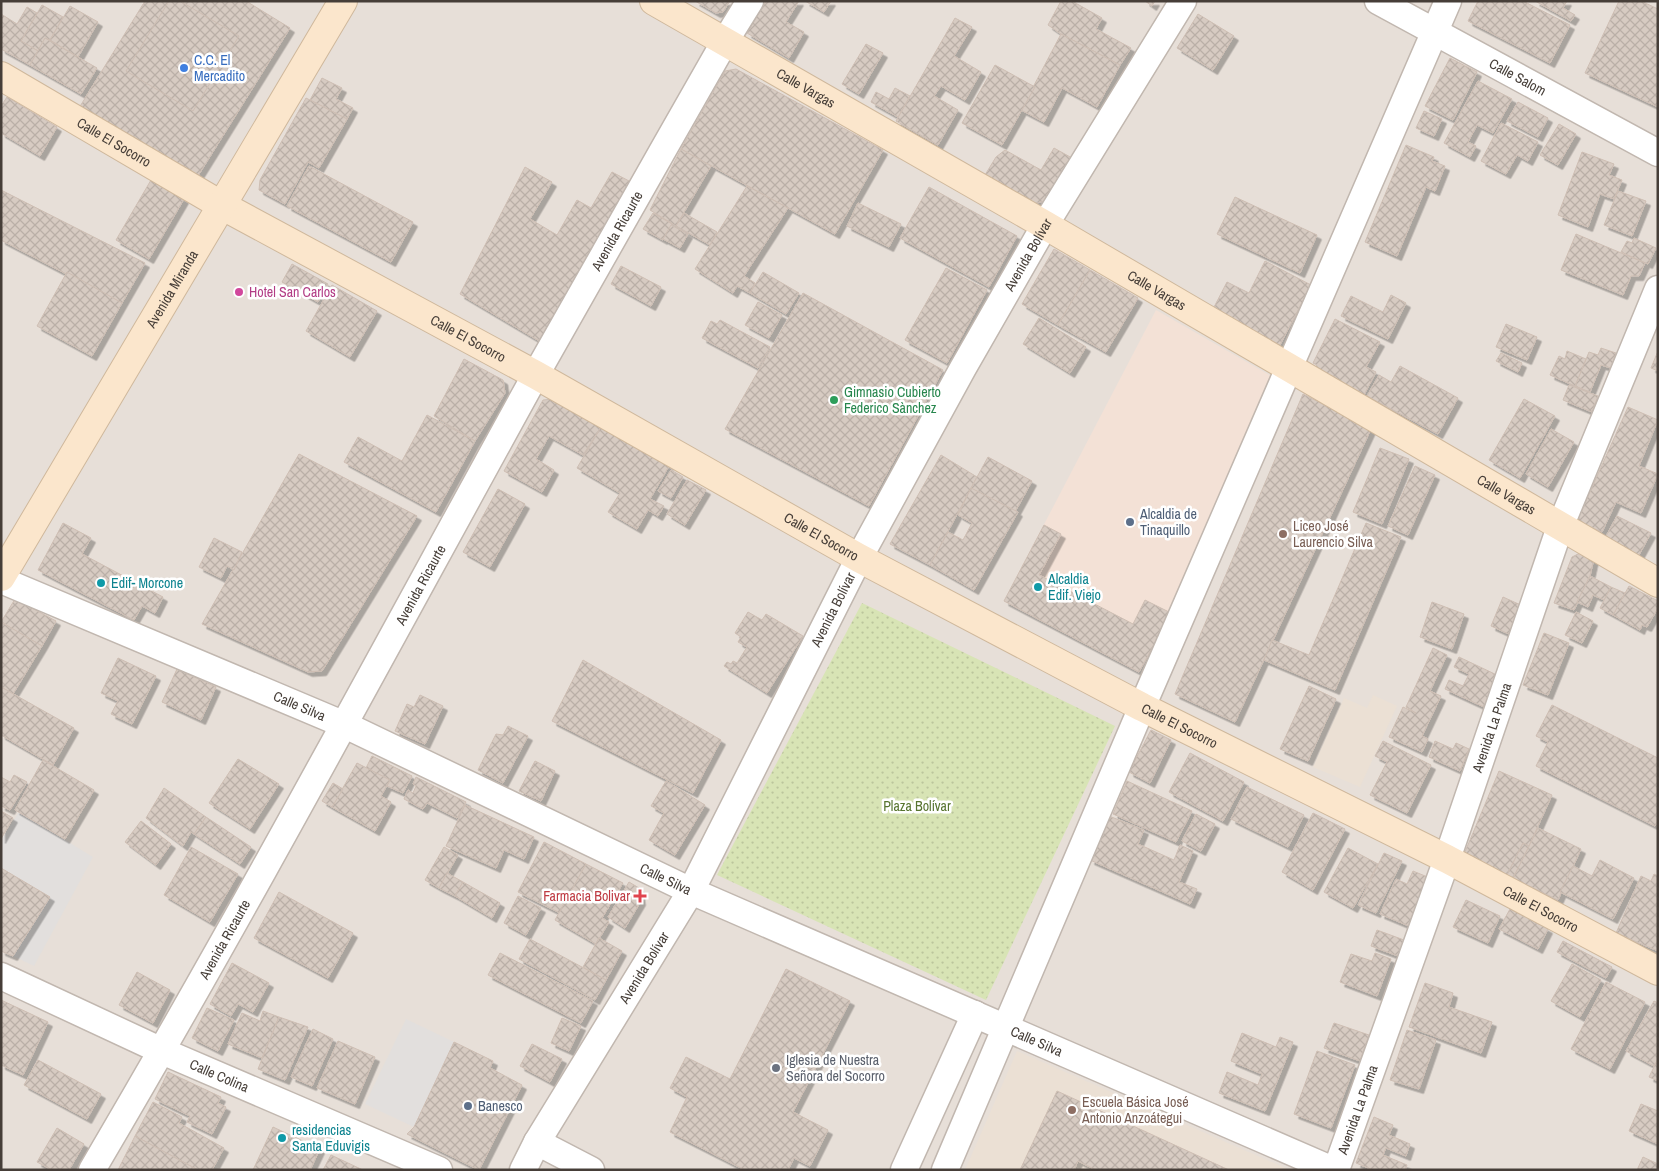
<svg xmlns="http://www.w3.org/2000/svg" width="1659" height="1171" font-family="'Archivo Narrow',sans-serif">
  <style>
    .residential { fill: #e7dfd8 }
    .commercial { fill: #f3e1d6 }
    .education { fill: #ebe0d4 }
    .park { fill: url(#park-dots) }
    .parking { fill: #e2dfdd }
    .building { fill: url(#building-cross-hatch); stroke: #cebeb3; filter: url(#shadow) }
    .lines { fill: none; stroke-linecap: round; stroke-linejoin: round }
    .street-casing { stroke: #c1b7af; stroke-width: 29 }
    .secondary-casing { stroke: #cfb89c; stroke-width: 30 }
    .street { stroke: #fff; stroke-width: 26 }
    .secondary { stroke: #fbe6cc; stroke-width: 28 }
    .shop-dot { fill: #3f7fe0; stroke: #fff; stroke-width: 2 }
    .hotel-dot { fill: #d1479c; stroke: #fff; stroke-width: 2 }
    .leisure-dot { fill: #2e9e5b; stroke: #fff; stroke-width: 2 }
    .service-dot { fill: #5c6f8a; stroke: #fff; stroke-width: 2 }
    .education-dot { fill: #8d6e63; stroke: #fff; stroke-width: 2 }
    .culture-dot { fill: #0f9aa8; stroke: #fff; stroke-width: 2 }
    .health-dot { fill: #e0444e; stroke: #fff; stroke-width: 2 }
    .worship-dot { fill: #6b7280; stroke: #fff; stroke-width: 2 }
    .labels { text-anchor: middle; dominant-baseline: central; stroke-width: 5; stroke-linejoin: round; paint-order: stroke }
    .shop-label { font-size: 14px; fill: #366cbe; stroke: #fff; text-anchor: start }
    .street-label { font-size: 14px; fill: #463e38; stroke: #fff }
    .hotel-label { font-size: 14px; fill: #b23c85; stroke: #fff; text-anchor: start }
    .leisure-label { font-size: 14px; fill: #27864d; stroke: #fff; text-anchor: start }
    .service-label { font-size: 14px; fill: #4e5e75; stroke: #fff; text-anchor: start }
    .education-label { font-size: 14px; fill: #785e54; stroke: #fff; text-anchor: start }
    .culture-label { font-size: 14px; fill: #0d838f; stroke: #fff; text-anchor: start }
    .park-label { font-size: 14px; fill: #57742f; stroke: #fff }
    .health-label { font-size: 14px; fill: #be3a42; stroke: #fff; text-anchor: end }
    .worship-label { font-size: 14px; fill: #5b616d; stroke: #fff; text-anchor: start }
  </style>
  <defs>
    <pattern id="park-dots" width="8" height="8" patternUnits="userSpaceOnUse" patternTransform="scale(1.25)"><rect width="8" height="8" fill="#d8e4b5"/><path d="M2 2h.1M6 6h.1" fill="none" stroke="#bbc59c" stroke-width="1.8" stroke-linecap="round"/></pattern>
    <pattern id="building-cross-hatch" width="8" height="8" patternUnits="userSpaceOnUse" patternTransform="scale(1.25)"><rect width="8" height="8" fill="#d7cbc2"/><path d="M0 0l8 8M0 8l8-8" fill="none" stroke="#baafa7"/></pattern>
    <filter id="shadow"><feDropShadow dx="4.5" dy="4.5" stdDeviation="0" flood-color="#0004"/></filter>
  </defs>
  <rect width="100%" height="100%" fill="#f3eee9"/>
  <rect class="residential" x="1" y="1" width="1657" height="1169"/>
  <path class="commercial" d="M1156 310 1273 377 1171 613 1139 672 1004 601Z"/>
  <g class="education">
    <path d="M1373 695 1397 706 1360 787 1313 767 1344 698 1367 708Z"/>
    <path d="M1017 1051 1290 1170H965Z"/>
  </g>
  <path class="park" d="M862 603 1115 726 986 1000 717 875Z"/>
  <g class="parking">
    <path d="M19 812 93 857 34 966 13 956 50 897 1 868V840Z"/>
    <path d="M406 1019 454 1042 414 1127 365 1104Z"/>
  </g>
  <g class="building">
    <path d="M145 1H246L290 28 196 179 79 108Z"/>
    <path d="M169 1H180L239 36 193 111 126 71Z"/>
    <path d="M695 1H730L723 12 716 13Z"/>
    <path d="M766 1H799L786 22 804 32 789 58 747 33Z"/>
    <path d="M805 1H831L824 12Z"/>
    <path d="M1061 1H1072L1102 18 1096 29 1131 48 1120 65 1061 34 1048 25Z"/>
    <path d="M1145 1H1155L1152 6Z"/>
    <path d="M1478 1H1523L1570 25 1550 63 1468 21Z"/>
    <path d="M1535 1H1567L1563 8 1575 15 1571 21Z"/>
    <path d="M1619 1H1641L1658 9V107L1585 73Z"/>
    <path d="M42 5 63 17 50 40 45 38 38 51 21 41Z"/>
    <path d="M70 6 98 22 78 57 50 40Z"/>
    <path d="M27 7 37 13 21 41 38 51 30 65 1 49V14L17 24Z"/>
    <path d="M1198 14 1234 36 1213 70 1177 48Z"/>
    <path d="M955 18 972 27 954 56 981 72 965 100 941 86 934 96 958 110 938 145 896 121Z"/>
    <path d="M1061 34 1120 65 1097 107 1062 88 1044 122 1021 110Z"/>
    <path d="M45 38 97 68 81 94 30 65Z"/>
    <path d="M866 44 883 53 859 94 842 84Z"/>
    <path d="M1450 58 1477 72 1453 120 1425 106Z"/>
    <path d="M995 65 1035 87 1002 145 962 123Z"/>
    <path d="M736 69 883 150 835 234 681 149 725 71Z"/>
    <path d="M322 78 342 88 336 99 353 108 347 119 310 100Z"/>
    <path d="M1478 81 1512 99 1493 133 1477 125 1468 142 1476 146 1470 157 1444 143Z"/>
    <path d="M895 88 910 96 898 117 871 102 876 92 889 99Z"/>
    <path d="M7 97 57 127 40 156 1 133V106Z"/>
    <path d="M306 98 347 119 319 168 308 162 285 204 259 190 260 180Z"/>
    <path d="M1518 102 1548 118 1538 137 1507 121Z"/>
    <path d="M1424 111 1442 119 1434 136 1416 128Z"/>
    <path d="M1501 123 1538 142 1528 161 1517 155 1506 174 1481 161Z"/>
    <path d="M1559 124 1576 134 1558 165 1540 155Z"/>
    <path d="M1406 145 1434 157 1432 161 1445 166 1435 191 1426 187 1397 256 1365 242Z"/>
    <path d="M1054 148 1072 158 1048 200 1033 204 985 175 996 157 1005 150 1041 170Z"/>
    <path d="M681 149 711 166 676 226 650 210Z"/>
    <path d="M1582 152 1614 164 1609 175 1622 180 1614 199 1600 194 1588 227 1558 215Z"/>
    <path d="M309 166 413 222 391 262 287 206Z"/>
    <path d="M525 167 552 182 530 219 557 235 577 200 591 208 612 172 631 182 541 342 460 294Z"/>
    <path d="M151 180 184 199 149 259 116 240Z"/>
    <path d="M747 186 788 208 744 276 755 283 750 293 737 286 733 293 695 269Z"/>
    <path d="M929 187 1017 236 989 287 900 238Z"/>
    <path d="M1 190 145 263 122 303 1 240Z"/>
    <path d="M1618 191 1646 201 1632 236 1604 225Z"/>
    <path d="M1235 197 1317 235 1300 273 1217 234Z"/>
    <path d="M858 203 901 224 889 247 847 226Z"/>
    <path d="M653 213 672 224 663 240 643 229Z"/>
    <path d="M684 213 717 232 710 245 676 226Z"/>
    <path d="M671 225 688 234 680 248 663 239Z"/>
    <path d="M1576 234 1645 263 1639 276H1631L1623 295 1561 270Z"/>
    <path d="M1634 238 1656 248 1648 264 1621 252 1627 241 1632 243Z"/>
    <path d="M1054 249 1090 270 1058 325 1022 304Z"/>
    <path d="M1265 261 1311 285 1280 345 1212 311 1227 282 1249 293Z"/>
    <path d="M292 264 328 284 318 302 282 282Z"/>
    <path d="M621 266 661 287 651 306 611 284Z"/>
    <path d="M946 268 987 290 947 363 905 340Z"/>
    <path d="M1090 270 1138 298 1106 352 1058 325Z"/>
    <path d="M67 272 122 303 92 356 37 326Z"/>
    <path d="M763 272 799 293 786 314 750 293Z"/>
    <path d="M332 285 377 311 350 357 306 331Z"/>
    <path d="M803 293 943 370 869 506 725 429Z"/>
    <path d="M1391 295 1406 303 1388 339 1341 316 1351 296 1383 312Z"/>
    <path d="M758 302 782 315 769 338 745 325Z"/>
    <path d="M1039 318 1086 347 1070 373 1023 344Z"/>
    <path d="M1335 319 1380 342 1366 367 1376 372 1364 395 1314 370 1317 365 1313 363Z"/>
    <path d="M720 320 770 347 758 368 702 338 711 321 717 324Z"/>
    <path d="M1506 324 1537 337 1527 360 1496 347Z"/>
    <path d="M1601 348 1616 353 1611 368 1601 365 1590 392 1575 386 1589 352 1598 355Z"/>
    <path d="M1567 351 1586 359 1575 386 1550 375 1559 356 1565 359Z"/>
    <path d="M1658 351V371L1651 368Z"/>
    <path d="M1501 353 1522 363 1518 372 1496 361Z"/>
    <path d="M464 359 503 380 505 393 475 441 434 416Z"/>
    <path d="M1400 366 1458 398 1438 434 1367 396 1379 375 1391 382Z"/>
    <path d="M1569 385 1598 396 1592 412 1563 400Z"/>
    <path d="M1303 394 1371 429 1235 722 1175 694Z"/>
    <path d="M553 399 601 427 583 455 549 436 536 459 554 470 542 492 504 471 543 400Z"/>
    <path d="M1524 399 1555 416 1520 478 1489 460Z"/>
    <path d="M1628 407 1658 420 1639 466 1658 474 1641 513 1616 502 1602 532 1577 521Z"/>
    <path d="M427 415 475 441 436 512 344 462 358 437 402 461Z"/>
    <path d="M601 427 669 466 650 499 664 506 658 516 648 510 637 529 608 512 620 493 577 468Z"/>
    <path d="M1551 429 1574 442 1548 487 1526 474Z"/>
    <path d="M1380 448 1409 459 1382 524 1353 512Z"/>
    <path d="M299 454 417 516 322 671 308 672 202 624Z"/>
    <path d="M941 455 977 477 930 565 890 544Z"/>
    <path d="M988 457 1032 481 1015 512 971 488Z"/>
    <path d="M1415 466 1435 475 1408 535 1388 526Z"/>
    <path d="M671 470 683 477 671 498 658 491Z"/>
    <path d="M687 480 706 490 685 525 667 514Z"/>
    <path d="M971 488 1018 512 974 590 930 565 948 532 963 540 972 523 958 515Z"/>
    <path d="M498 489 525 504 490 567 463 552Z"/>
    <path d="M1617 516 1651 533 1639 555 1605 538Z"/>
    <path d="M63 523 91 538 82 554 163 597 155 613 142 606 134 620 38 570Z"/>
    <path d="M1366 523 1401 537 1335 690 1264 660 1272 640 1309 655Z"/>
    <path d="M1044 525 1061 534 1039 575 1133 624 1145 600 1171 613 1139 672 1004 601Z"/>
    <path d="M214 538 242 552 234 570 227 566 221 578 199 567Z"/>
    <path d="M1580 553 1594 558 1590 576 1574 610 1554 603 1572 557Z"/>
    <path d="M1590 576 1611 587 1604 600 1593 595 1588 607 1577 602Z"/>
    <path d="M1629 586 1658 601V608L1647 627 1642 625 1640 630 1613 615Z"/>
    <path d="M1611 587 1625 593 1613 615 1600 608Z"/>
    <path d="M1503 597 1523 606 1511 635 1491 626Z"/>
    <path d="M15 599 56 621 42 646 1 622Z"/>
    <path d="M1432 602 1464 614 1452 649 1420 637Z"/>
    <path d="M748 612 762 620 766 614 803 636 767 693 724 666 727 662 731 664 733 661 737 663 747 647 738 642 741 637 735 633Z"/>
    <path d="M1576 612 1593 621 1582 643 1565 635Z"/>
    <path d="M1 622 42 646 13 694 1 687Z"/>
    <path d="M1544 633 1569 643 1548 695 1523 685Z"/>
    <path d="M1433 648 1447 655 1430 691 1441 696 1422 736 1428 739 1422 752 1389 737 1403 707 1416 713 1406 707Z"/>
    <path d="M1459 657 1499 676 1484 707 1445 689 1449 680 1463 686 1469 674 1454 667Z"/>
    <path d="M118 658 156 676 132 724 111 714 118 701 101 693Z"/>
    <path d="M583 660 721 740 693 793 552 721Z"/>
    <path d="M177 669 216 687 201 720 162 702Z"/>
    <path d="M1309 686 1336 699 1308 761 1280 749Z"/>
    <path d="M1 687 74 728 53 765 1 735Z"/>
    <path d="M420 695 443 706 425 744 395 731 407 704 414 707Z"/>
    <path d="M1552 705 1658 758V821L1655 826 1536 766 1548 742 1536 736Z"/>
    <path d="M508 726 528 736 503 783 478 770 496 734 503 735Z"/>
    <path d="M1151 730 1171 740 1150 783 1129 772Z"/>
    <path d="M1383 741 1431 765 1407 813 1370 795 1387 762 1375 756Z"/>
    <path d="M1435 741 1453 749 1456 743 1469 749 1460 771 1429 757Z"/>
    <path d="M1190 753 1244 782 1223 821 1169 792Z"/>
    <path d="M372 756 412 776 403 793 387 786 390 780 366 768Z"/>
    <path d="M238 759 279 784 250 829 209 803Z"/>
    <path d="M43 760 94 790 65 839 15 810Z"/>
    <path d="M535 761 555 771 541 801 519 791Z"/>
    <path d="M357 763 390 780 381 796 391 802 375 831 332 807Z"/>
    <path d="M1499 771 1552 795 1529 846 1523 843 1506 877 1462 859Z"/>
    <path d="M14 775 27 782 10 810 1 806V777L10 782Z"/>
    <path d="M416 777 466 802 457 818 427 803 423 809 404 799 408 790 413 793 416 786 413 784Z"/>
    <path d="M666 781 705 805 675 855 649 840 664 813 651 806Z"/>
    <path d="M1127 781 1192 811 1176 842 1113 814Z"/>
    <path d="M333 783 343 789 332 807 322 801Z"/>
    <path d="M1247 787 1304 815 1288 847 1231 819Z"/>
    <path d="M164 788 206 817 194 834 191 832 183 846 146 818Z"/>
    <path d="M465 805 534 837 524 859 504 850 496 868 446 846Z"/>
    <path d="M1 811 13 818 1 839Z"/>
    <path d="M1313 813 1345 829 1313 890 1282 872Z"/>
    <path d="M1196 814 1215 824 1201 851 1182 841Z"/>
    <path d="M1109 816 1144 830 1138 844 1174 860 1180 845 1193 851 1179 882 1197 889 1190 904 1090 860Z"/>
    <path d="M206 817 251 847 240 864 194 834Z"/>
    <path d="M141 821 171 844 156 865 125 842Z"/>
    <path d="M1538 828 1581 849 1558 900 1513 878Z"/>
    <path d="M544 842 586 864 560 913 518 892Z"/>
    <path d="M1523 843 1529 846 1513 878 1507 875Z"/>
    <path d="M191 847 238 874 210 922 164 895Z"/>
    <path d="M444 847 458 855 439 888 425 880Z"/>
    <path d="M1348 848 1378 864 1353 908 1324 892Z"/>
    <path d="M1384 853 1402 861 1376 913 1358 905Z"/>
    <path d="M1600 860 1634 878 1613 919 1560 892 1573 866 1592 876Z"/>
    <path d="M586 864 623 883 602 918 609 922 596 944 555 920Z"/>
    <path d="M1 868 50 897 13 956 1 951Z"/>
    <path d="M1413 871 1430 878 1409 926 1380 914 1396 879 1407 884Z"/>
    <path d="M447 873 463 882 455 896 439 888Z"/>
    <path d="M1654 874 1658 876V951L1616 933 1641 876 1651 881Z"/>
    <path d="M463 882 500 903 492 918 455 896Z"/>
    <path d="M629 882 639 888 641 901 625 928 608 917Z"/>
    <path d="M279 892 353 933 328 978 254 938Z"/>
    <path d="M518 896 541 908 526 935 504 923Z"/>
    <path d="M1466 900 1500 916 1488 943 1453 927Z"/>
    <path d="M1510 909 1548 929 1538 949 1499 929Z"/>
    <path d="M1377 930 1404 940 1398 956 1371 946Z"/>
    <path d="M599 938 622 951 606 980 583 967Z"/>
    <path d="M530 939 606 980 595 1000 519 959Z"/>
    <path d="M1563 941 1612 967 1606 978 1557 952Z"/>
    <path d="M500 953 593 1001 581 1023 488 975Z"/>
    <path d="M1375 953 1391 959 1377 996 1340 982 1351 954 1372 961Z"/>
    <path d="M232 963 269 983 253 1012 238 1004 231 1016 210 1004Z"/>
    <path d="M1572 964 1601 980 1580 1017 1551 1001Z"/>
    <path d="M786 969 850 1001 793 1112 828 1130 810 1166 794 1158 788 1170H745L670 1132 687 1097 670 1088 686 1057 730 1079Z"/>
    <path d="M137 972 170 990 153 1023 119 1005Z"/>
    <path d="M1606 982 1645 1002 1610 1069 1571 1049Z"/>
    <path d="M1425 983 1453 993 1449 1007 1492 1022 1481 1053 1409 1027Z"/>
    <path d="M1 1000 48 1022 23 1075 1 1065Z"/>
    <path d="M1654 1001 1658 1003V1059L1654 1066 1626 1051Z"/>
    <path d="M207 1008 234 1020 218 1051 192 1038Z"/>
    <path d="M263 1011 279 1017 262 1058 228 1044 242 1013 260 1021Z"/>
    <path d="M279 1017 308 1027 285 1080 258 1069Z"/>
    <path d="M562 1018 581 1026 569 1051 551 1043Z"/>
    <path d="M1334 1023 1369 1035 1360 1061 1324 1048Z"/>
    <path d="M313 1029 333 1039 312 1086 291 1077Z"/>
    <path d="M1407 1030 1436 1040 1419 1089 1390 1080Z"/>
    <path d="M1242 1033 1276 1047 1280 1037 1293 1042 1265 1111 1219 1093 1227 1072 1258 1085 1262 1074 1231 1061Z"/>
    <path d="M338 1041 375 1057 355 1104 317 1088Z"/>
    <path d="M454 1042 493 1061 490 1068 522 1085 479 1170 407 1134 414 1127Z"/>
    <path d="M532 1044 562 1059 550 1082 520 1066Z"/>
    <path d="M1317 1051 1355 1065 1331 1128 1294 1114Z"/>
    <path d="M1658 1059V1081L1649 1077Z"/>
    <path d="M38 1060 101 1094 87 1119 24 1085Z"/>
    <path d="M168 1072 221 1097 218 1103 226 1107 212 1134 187 1122 190 1116 155 1099Z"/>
    <path d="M1057 1091 1229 1170H1096L1078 1161 1074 1170H1020Z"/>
    <path d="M153 1102 182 1117 179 1123 224 1148 212 1170H198L135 1136Z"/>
    <path d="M1641 1104 1658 1111V1144L1629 1131Z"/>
    <path d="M1374 1117 1393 1125 1389 1135 1410 1144 1406 1156 1386 1148 1383 1155 1407 1165 1405 1170H1373L1356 1163Z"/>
    <path d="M273 1127 320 1149 310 1170H253Z"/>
    <path d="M57 1128 84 1144 69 1170H52L37 1162Z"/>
    <path d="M135 1136 198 1170H118Z"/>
    <path d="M331 1155 363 1170H323Z"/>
    <path d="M1643 1157 1658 1164V1170H1637Z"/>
  </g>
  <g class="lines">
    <defs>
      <g id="street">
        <path id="s1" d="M1378 1 1658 153"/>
        <path id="s2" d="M1 580 345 725 691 891 1333 1170"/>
        <path id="s3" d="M1 976 162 1051 439 1170"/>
        <path d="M537 1142 591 1170"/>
        <path id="s4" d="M92 1170C246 909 389 641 535 376 597 265 661 154 724 43L750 1"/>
        <path id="s5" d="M523 1170 537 1142 691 891 859 558 963 368 1045 225 1183 1"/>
        <path d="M904 1170 975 1014"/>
        <path d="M945 1170 1142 707 1448 1"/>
        <path id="s6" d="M1336 1170 1447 859 1560 527 1658 289"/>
      </g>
      <g id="secondary">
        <path id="s7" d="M654 1 1045 225 1658 583"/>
        <path id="s8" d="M1 76 221 205 536 375 859 558 1142 707 1447 859 1658 971"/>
        <path id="s9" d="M1 577 343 1"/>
      </g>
    </defs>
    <use href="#street" class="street-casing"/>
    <use href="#secondary" class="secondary-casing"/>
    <use href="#street" class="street"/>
    <use href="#secondary" class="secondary"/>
  </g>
  <circle class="shop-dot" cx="184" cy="68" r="5"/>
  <circle class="hotel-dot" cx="239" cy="292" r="5"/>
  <circle class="leisure-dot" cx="834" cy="400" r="5"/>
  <g class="service-dot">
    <circle cx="1130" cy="522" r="5"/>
    <circle cx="468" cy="1106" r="5"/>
  </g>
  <g class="education-dot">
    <circle cx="1283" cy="534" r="5"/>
    <circle cx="1072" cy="1110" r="5"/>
  </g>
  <g class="culture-dot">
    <circle cx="101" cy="583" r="5"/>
    <circle cx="1038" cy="587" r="5"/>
    <circle cx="282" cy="1138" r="5"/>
  </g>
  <path class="health-dot" d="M637.5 888.5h5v5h5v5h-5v5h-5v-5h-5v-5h5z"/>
  <circle class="worship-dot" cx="776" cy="1068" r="5"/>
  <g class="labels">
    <g class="shop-label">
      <text x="194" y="60">C.C. El<tspan x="194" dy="16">Mercadito</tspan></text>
    </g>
    <g class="street-label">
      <text stroke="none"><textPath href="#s1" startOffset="159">Calle Salom</textPath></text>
      <text stroke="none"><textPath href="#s7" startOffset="175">Calle Vargas</textPath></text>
      <text stroke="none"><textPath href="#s8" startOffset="131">Calle El Socorro</textPath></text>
      <text stroke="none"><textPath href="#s4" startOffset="1076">Avenida Ricaurte</textPath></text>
      <text stroke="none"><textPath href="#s5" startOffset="1046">Avenida Bolívar</textPath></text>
      <text stroke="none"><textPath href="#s9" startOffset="335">Avenida Miranda</textPath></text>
      <text stroke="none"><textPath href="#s7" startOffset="580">Calle Vargas</textPath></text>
      <text stroke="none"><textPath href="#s8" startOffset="536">Calle El Socorro</textPath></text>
      <text stroke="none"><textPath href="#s7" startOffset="985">Calle Vargas</textPath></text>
      <text stroke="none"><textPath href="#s8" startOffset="941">Calle El Socorro</textPath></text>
      <text stroke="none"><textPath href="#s4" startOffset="671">Avenida Ricaurte</textPath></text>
      <text stroke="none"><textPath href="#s5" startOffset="641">Avenida Bolívar</textPath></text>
      <text stroke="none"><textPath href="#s2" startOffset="324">Calle Silva</textPath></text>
      <text stroke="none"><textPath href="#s8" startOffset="1346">Calle El Socorro</textPath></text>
      <text stroke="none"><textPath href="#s6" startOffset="469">Avenida La Palma</textPath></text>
      <text stroke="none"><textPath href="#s2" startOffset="729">Calle Silva</textPath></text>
      <text stroke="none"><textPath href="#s8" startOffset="1751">Calle El Socorro</textPath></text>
      <text stroke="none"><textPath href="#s4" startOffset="266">Avenida Ricaurte</textPath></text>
      <text stroke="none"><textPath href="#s5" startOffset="236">Avenida Bolívar</textPath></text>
      <text stroke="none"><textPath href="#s2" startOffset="1134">Calle Silva</textPath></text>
      <text stroke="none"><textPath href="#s3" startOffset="240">Calle Colina</textPath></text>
      <text stroke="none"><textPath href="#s6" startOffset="64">Avenida La Palma</textPath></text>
    </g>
    <g class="hotel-label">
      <text x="249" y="292">Hotel San Carlos</text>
    </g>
    <g class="leisure-label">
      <text x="844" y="392">Gimnasio Cubierto<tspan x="844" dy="16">Federico Sànchez</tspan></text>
    </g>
    <g class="service-label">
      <text x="1140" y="514">Alcaldia de<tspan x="1140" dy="16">Tinaquillo</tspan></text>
      <text x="478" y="1106">Banesco</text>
    </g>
    <g class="education-label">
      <text x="1293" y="526">Liceo José<tspan x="1293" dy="16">Laurencio Silva</tspan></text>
      <text x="1082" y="1102">Escuela Básica José<tspan x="1082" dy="16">Antonio Anzoátegui</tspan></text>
    </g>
    <g class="culture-label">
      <text x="1048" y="579">Alcaldia<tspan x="1048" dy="16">Edif. Viejo</tspan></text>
      <text x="111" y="583">Edif- Morcone</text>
      <text x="292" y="1130">residencias<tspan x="292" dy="16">Santa Eduvigis</tspan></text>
    </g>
    <g class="park-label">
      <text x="917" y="806">Plaza Bolívar</text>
    </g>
    <g class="health-label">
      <text x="630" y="896">Farmacia Bolivar</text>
    </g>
    <g class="worship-label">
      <text x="786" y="1060">Iglesia de Nuestra<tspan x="786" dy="16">Señora del Socorro</tspan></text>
    </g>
  </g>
  <rect width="1659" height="1171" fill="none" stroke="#463e38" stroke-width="5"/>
</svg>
